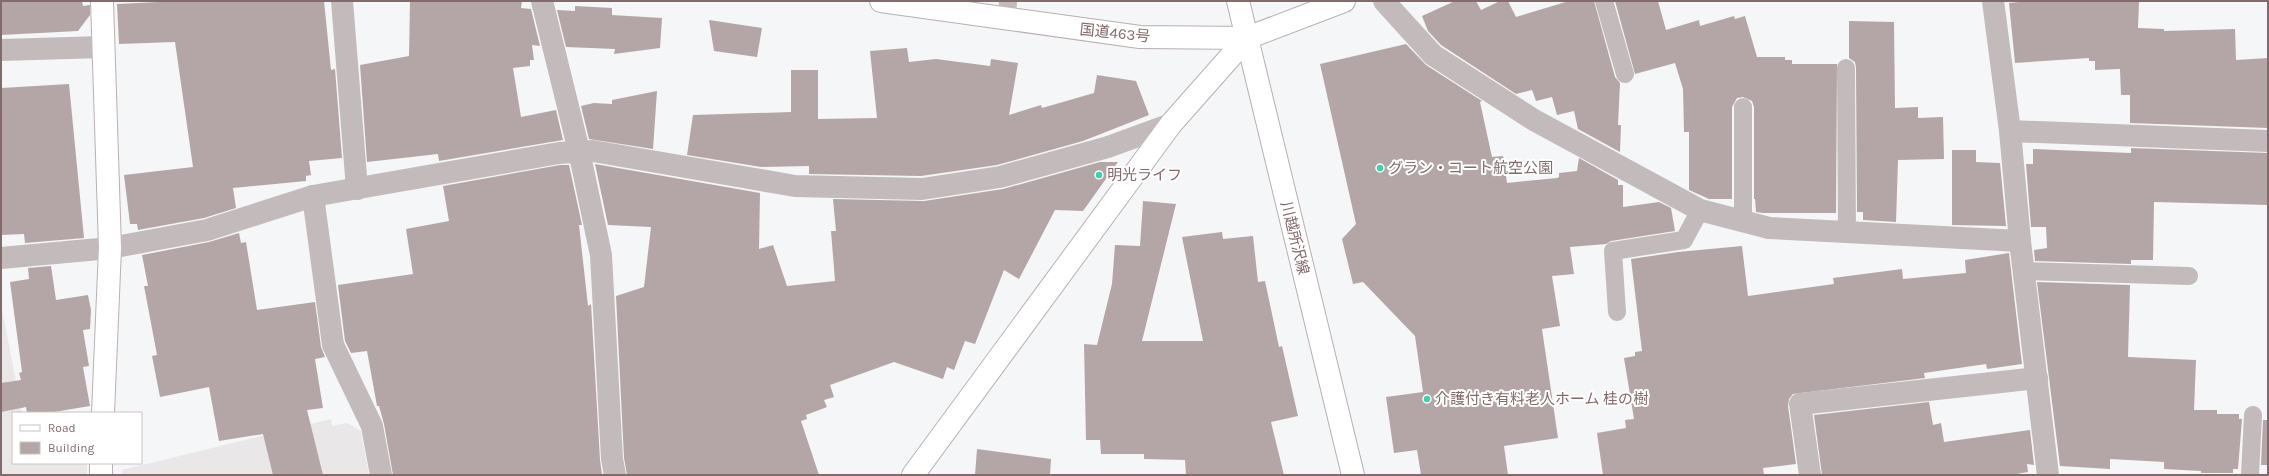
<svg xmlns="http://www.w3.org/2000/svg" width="2269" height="476" font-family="Karla,'Noto Sans JP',sans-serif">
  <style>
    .built { fill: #e9e7e8 }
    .building { fill: #b4a6a7 }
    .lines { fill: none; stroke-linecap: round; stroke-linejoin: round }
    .secondary-casing { stroke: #bab0b0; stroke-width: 24 }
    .primary-casing { stroke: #b8afb0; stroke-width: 24 }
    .highway-casing { stroke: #b7afb0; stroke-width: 24 }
    .lane { stroke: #c3bbbb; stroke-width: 18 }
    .street { stroke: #c3bbbb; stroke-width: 22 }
    .secondary { stroke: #fff; stroke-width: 22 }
    .primary { stroke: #fff; stroke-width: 22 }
    .highway { stroke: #fff; stroke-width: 22 }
    .poi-dot { fill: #3bd2ad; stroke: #fff; stroke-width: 1.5 }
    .labels { text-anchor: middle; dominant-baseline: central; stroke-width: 4; stroke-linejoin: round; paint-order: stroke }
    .street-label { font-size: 15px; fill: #836a6b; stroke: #fff }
    .poi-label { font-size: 15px; fill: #836a6b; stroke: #fff; text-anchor: start }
  </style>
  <rect width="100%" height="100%" fill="#f5f6f8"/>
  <g class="built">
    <path d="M1 304 22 413H13V463H87V475H1Z"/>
    <path d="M331 419 332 426 347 423 361 431 369 475H122V470Z"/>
  </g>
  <g class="building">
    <path d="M1 1H82L83 6 90 5V15L78 31 1 35Z"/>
    <path d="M180 1H324L331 70 335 69 342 158 309 161 311 175 306 176V181L233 188 236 208 204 218 138 230 137 224H130L124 175 193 167 175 42 119 44 117 4Z"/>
    <path d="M410 1H522L521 8 531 9 540 46 532 45 534 60H530V66L513 68 521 117 556 110 563 140 439 161 438 154 367 162 360 65 409 56Z"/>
    <path d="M1455 1H1476L1481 10 1500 1H1508L1516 17 1569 1H1594L1615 77 1620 83 1618 125H1621L1620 152 1578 129 1574 111 1557 115 1552 97 1536 101 1532 90 1516 94 1441 45 1428 31 1422 16Z"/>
    <path d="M1615 1H1658L1666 30 1699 20 1700 26 1734 16 1735 19 1745 16 1757 57H1785V60H1792V64H1837L1836 213H1763L1756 212 1755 199H1754V107L1752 101 1743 97 1737 98 1732 107V199H1709L1689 190V132H1684L1683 89 1675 63 1635 74Z"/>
    <path d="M2029 1 2139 2 2138 28 2164 29V31L2235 29 2236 60 2268 58V128L2130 123V95H2121L2120 69 2095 70V61H2089V58L2015 63 2009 3Z"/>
    <path d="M575 6 612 8V15L662 18 660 48 614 54 615 49 566 47 557 10 575 11Z"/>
    <path d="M709 20 762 28 757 57 714 51Z"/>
    <path d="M1849 21 1894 22 1895 108 1918 107V118L1943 117 1944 159 1898 160 1896 222 1863 220V212H1857L1856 68 1855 62 1849 58Z"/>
    <path d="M1406 44 1426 65 1482 101 1480 102 1492 157 1503 156 1507 183 1557 178 1559 177V173L1577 171 1579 158 1618 180V185H1623V207L1659 202 1671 208 1675 231 1611 241 1606 244 1570 247 1574 274 1552 276 1560 326 1542 329 1558 438 1504 446 1508 475H1421L1417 450 1394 453 1386 397 1423 392 1415 336 1363 282 1353 284 1342 239 1356 224 1320 64Z"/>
    <path d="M907 48 909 62 936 59 990 66 991 59 1018 63 1009 115 1041 105 1042 108 1094 93 1097 75 1136 81 1149 115 1083 141 997 165 921 176 809 174V166L761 167 687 155 693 115 791 112V70H818V119L877 118 870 51Z"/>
    <path d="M69 84 84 238 25 243 24 234 1 235V88Z"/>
    <path d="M657 91 653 149 589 139 581 106 594 103 612 104V100Z"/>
    <path d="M2131 148 2268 153V205L2154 202 2153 260H2131V264L2035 261 2034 250 2047 248 2046 227H2031L2026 164H2033V149L2131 153Z"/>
    <path d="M1952 150H1976V162L2000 163 2006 226 1952 225Z"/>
    <path d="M1100 162H1118L1083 211 1055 210 1019 279 1004 270 975 344 965 341 954 370 947 367 943 379 894 362 830 385 834 397 824 400 827 407 806 415 807 419 801 421 819 475H627L624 458 616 296 644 287 651 227 608 225 595 164 760 193 759 249 773 245 787 286 835 281 831 231H836L833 199 924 201 1003 189Z"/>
    <path d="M560 165H569L582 225H579L588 306 591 304 600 460 602 475H393L384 424 379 406H377L367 351 351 353 345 341 338 285 413 274 406 229 449 221 443 186Z"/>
    <path d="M1143 201 1176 204 1142 341H1203L1182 237 1222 232 1223 239 1253 236 1258 282 1265 281 1279 347 1282 346 1298 416 1271 422 1284 475H1186L1185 460 1144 459V454H1101L1100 440H1086L1084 344 1097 345 1112 284 1115 245 1140 246Z"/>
    <path d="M239 233 241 243 246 242 257 310 315 302 321 347 325 357 315 359 323 408 307 410 323 475H273L263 434 219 441 209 387 160 397 152 356 157 355 144 286H148L142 255 209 242Z"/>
    <path d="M1742 246 1748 296 1834 284 1833 278 1902 269 1903 279 1966 273 1965 260 2009 253 2022 364 1987 369 1986 364 1924 373 1925 378 1793 394 1789 399 1788 406 1796 464 1763 468 1764 475H1603L1597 433 1626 428 1625 420 1634 419 1624 358 1635 356V352L1642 351 1631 259 1678 252Z"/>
    <path d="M51 266 56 300 88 295 91 310 90 329 83 330 89 366 83 367 90 406 48 413H27L26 407 1 412V383L21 380 19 373 22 372 10 282 29 279 28 268Z"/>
    <path d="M2037 282 2130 285 2128 357 2196 360 2194 410H2217V414H2239V419H2242L2238 469H2233V473H2201V471L2164 469V462L2110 459V469L2060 466Z"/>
    <path d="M1929 402 1933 425 1941 423 1944 442 2030 430 2034 465 2027 464 2028 472 2011 475H1822L1814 415Z"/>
    <path d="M2263 420H2268V465H2261Z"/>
    <path d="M977 449 1051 459 1050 475H975Z"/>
  </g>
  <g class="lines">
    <defs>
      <g id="secondary">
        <path d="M102 1 110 248 103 413"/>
        <path d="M101 475V463"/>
        <path d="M913 475 1171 124 1247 38"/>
      </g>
      <path id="primary" d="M1238 1 1353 475"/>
      <path id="highway" d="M881 1 1140 37 1247 38 1344 1"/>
    </defs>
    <use href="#secondary" class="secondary-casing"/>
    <use href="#primary" class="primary-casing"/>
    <use href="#highway" class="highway-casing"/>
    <g class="lane">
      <path d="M1604 1 1625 74"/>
      <path d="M1007 19 1008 1"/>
      <path d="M1846 68 1847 232"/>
      <path d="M1743 222V107"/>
      <path d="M2024 271 2189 276"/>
      <path d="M1617 312 1613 251 1684 240 1700 210"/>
      <path d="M2250 475 2253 415"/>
    </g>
    <g class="street">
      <path d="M342 1 357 189"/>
      <path d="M542 1 579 151 601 255 612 459 615 475"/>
      <path d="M1384 1 1433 55 1534 120 1700 210 1769 228 2020 241"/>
      <path d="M1993 1 2010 131 2020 241 2048 475"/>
      <path d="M1 50 103 47"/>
      <path d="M2010 131 2268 141"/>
      <path d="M313 196 333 345 372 426 381 475"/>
      <path d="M1 258 110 248 207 230 313 196 559 153 593 151 795 186 922 189 1000 177 1108 147 1171 124"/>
      <path d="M1810 475 1800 404 2037 378"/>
    </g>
    <use href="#secondary" class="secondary"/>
    <use href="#primary" class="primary"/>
    <use href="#highway" class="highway"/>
  </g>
  <g class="poi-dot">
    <circle cx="1380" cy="168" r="4"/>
    <circle cx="1099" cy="175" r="4"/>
    <circle cx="1427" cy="399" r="4"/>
  </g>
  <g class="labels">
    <g class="street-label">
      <text transform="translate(1115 33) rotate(6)">国道463号</text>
      <text transform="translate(1295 238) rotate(76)">川越所沢線</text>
    </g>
    <g class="poi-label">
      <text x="1388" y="168">グラン・コート航空公園</text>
      <text x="1107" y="175">明光ライフ</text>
      <text x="1435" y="399">介護付き有料老人ホーム 桂の樹</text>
    </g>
  </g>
  <rect width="2269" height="476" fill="none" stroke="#836a6b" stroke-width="4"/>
  <rect x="12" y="412" width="130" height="52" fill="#ffffff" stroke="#cdc3c4"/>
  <rect x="20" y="425" width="20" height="6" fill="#ffffff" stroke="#cdc3c4"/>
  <text x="48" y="432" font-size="12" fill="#836a6b">Road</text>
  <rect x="20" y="442" width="20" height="12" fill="#b4a6a7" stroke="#cdc3c4"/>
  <text x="48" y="452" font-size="12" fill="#836a6b">Building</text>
</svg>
